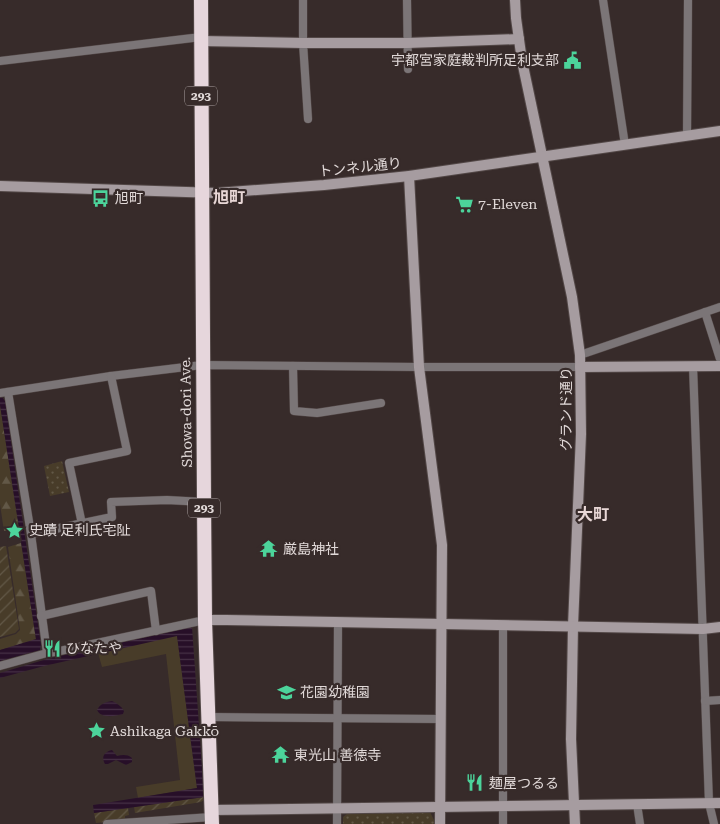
<svg xmlns="http://www.w3.org/2000/svg" width="720" height="824" font-family="'Roboto Serif','Noto Sans JP',serif">
  <style>
    .grass { fill: #483c29 }
    .forest { fill: url(#forest-firs) }
    .park { fill: url(#park-dots) }
    .garden { fill: url(#garden-furrows) }
    .water { fill: url(#water-rules) }
    .lines { fill: none; stroke-linecap: round; stroke-linejoin: round }
    .street-casing { stroke: #524746; stroke-width: 9 }
    .secondary-casing { stroke: #524746; stroke-width: 12 }
    .highway-casing { stroke: #524746; stroke-width: 16 }
    .street { stroke: #7b7577; stroke-width: 8 }
    .secondary { stroke: #a69ca0; stroke-width: 10 }
    .highway { stroke: #e6d6dc; stroke-width: 14 }
    .labels { text-anchor: middle; dominant-baseline: central; stroke-width: 4.5; stroke-linejoin: round; paint-order: stroke }
    .shield { fill: #372b2a; stroke: #aea5a4; stroke-width: 1 }
    .shield-label { font-size: 12px; font-weight: bold; fill: #e1d9d8 }
    .poi-label { font-size: 14px; fill: #e1d9d8; stroke: #372b2a; text-anchor: start }
    .street-label { font-size: 14px; fill: #e1d9d8; stroke: #372b2a }
    .quarter-label { font-size: 16px; font-weight: bold; fill: #e8d7d6; stroke: #372b2a }
  </style>
  <defs>
    <pattern id="forest-firs" width="22" height="20" patternUnits="userSpaceOnUse" patternTransform="scale(1.25)"><rect width="22" height="20" fill="#483c29"/><path d="M5 1l3.5 6h-7zM16 11l3.5 6h-7z" fill="#625847"/></pattern>
    <pattern id="park-dots" width="8" height="8" patternUnits="userSpaceOnUse" patternTransform="scale(1.25)"><rect width="8" height="8" fill="#483c29"/><path d="M2 2h.1M6 6h.1" fill="none" stroke="#625847" stroke-width="1.8" stroke-linecap="round"/></pattern>
    <pattern id="garden-furrows" width="10" height="10" patternUnits="userSpaceOnUse" patternTransform="scale(1.25)"><rect width="10" height="10" fill="#483c29"/><path d="M-1 1l2-2M0 10L10 0M9 11l2-2" fill="none" stroke="#625847"/></pattern>
    <pattern id="water-rules" width="6" height="5" patternUnits="userSpaceOnUse" patternTransform="scale(1.25)"><rect width="6" height="5" fill="#270f28"/><path d="M0 2.5h6" fill="none" stroke="#463146"/></pattern>
  </defs>
  <rect width="100%" height="100%" fill="#372b2a"/>
  <path class="grass" d="M177 635 197 788 138 798 136 787 180 780 166 654 102 667 98 653Z"/>
  <g class="forest">
    <path d="M0 405 19 527 4 531 0 504Z"/>
    <path d="M21 543 36 640 0 650V639L16 634 20 630 8 547Z"/>
  </g>
  <g class="park">
    <path d="M62 461 69 492 50 496 44 466Z"/>
    <path d="M430 812 434 820V824H343V817L348 813Z"/>
  </g>
  <g class="garden">
    <path d="M6 546 19 629 15 633 0 637V547Z"/>
    <path d="M204 797V800L201 802 135 813 134 807Z"/>
    <path d="M128 808 129 815 125 816V820L96 823 94 813Z"/>
  </g>
  <g class="water">
    <path d="M2 397 5 401 41 645 40 650 0 661V650L36 639 0 405V398Z"/>
    <path d="M192 627 204 797 94 813 93 805 197 788 177 636 44 666 0 678V673L47 659Z"/>
    <path d="M112 701C117 703 121 706 124 711L123 714C115 716 101 719 97 710 100 704 105 702 112 701Z"/>
    <path d="M112 750 117 756C122 755 127 754 132 758V762L126 765 116 760 108 764H105C101 757 104 752 112 750Z"/>
  </g>
  <g class="lines">
    <defs>
      <g id="street">
        <path d="M303 0V43L308 119"/>
        <path d="M407 0 408 69"/>
        <path d="M603 0 625 145"/>
        <path d="M0 61 201 37"/>
        <path d="M687 136 688 0"/>
        <path d="M705 312 720 359"/>
        <path d="M580 355 720 307"/>
        <path d="M293 366 294 411 317 413 381 403"/>
        <path d="M693 366 709 803 714 824"/>
        <path d="M8 392 31 534 47 653"/>
        <path d="M0 393 111 376 202 365 419 367H580"/>
        <path d="M82 524 69 463 127 451 111 376"/>
        <path d="M31 534 112 517 111 502 167 500 204 502"/>
        <path d="M41 616 151 591 156 631"/>
        <path d="M0 666 47 653 55 652 205 620"/>
        <path d="M705 701 720 700"/>
        <path d="M209 717 440 719"/>
        <path d="M637 804 640 824"/>
        <path d="M107 824 212 817"/>
        <path d="M337 824 338 622"/>
        <path d="M503 824V625"/>
      </g>
      <g id="secondary">
        <path d="M515 0 516 18 522 61 572 297 580 355 581 434 573 626 571 739 575 824"/>
        <path d="M201 41 303 43H407L519 39"/>
        <path d="M409 176 419 367 442 545 440 824"/>
        <path d="M0 186 217 193 324 185 409 176 720 131"/>
        <path d="M580 367 720 366"/>
        <path d="M205 620H226L703 629 720 627"/>
        <path d="M212 810 720 803"/>
      </g>
      <path id="highway" d="M201 0 204 502 205 620 212 824"/>
    </defs>
    <use href="#street" class="street-casing"/>
    <use href="#secondary" class="secondary-casing"/>
    <use href="#highway" class="highway-casing"/>
    <use href="#street" class="street"/>
    <use href="#secondary" class="secondary"/>
    <use href="#highway" class="highway"/>
  </g>
  <defs>
    <symbol id="civic-bare" viewBox="-9 -9 18 18"><path d="M-.6-6.5H3V-4.5H.6V-3L4-1V1h2V6H-6V1h2V-1L-.6-3ZM-1.2 2.5V6h2.4V2.5Z" fill="#4cd49b" stroke="#372b2a" stroke-width="2.5" paint-order="stroke"/></symbol>
    <symbol id="bus-bare" viewBox="-9 -9 18 18"><path d="M-5-6H5V4H4V6H2V4H-2V6H-4V4H-5ZM-3.5-4V0h7V-4ZM-3.5 1.2v1.5H-2V1.2ZM2 1.2v1.5H3.5V1.2Z" fill="#4cd49b" stroke="#372b2a" stroke-width="2.5" paint-order="stroke"/></symbol>
    <symbol id="supermarket-bare" viewBox="-9 -9 18 18"><path d="M-6-5.5h2.5l.6 2H6L4.5 2H-2.5L-4.4-4H-6ZM-1.5 3.2a1.3 1.3 0 1 0 .1 0ZM3 3.2a1.3 1.3 0 1 0 .1 0Z" fill="#4cd49b" stroke="#372b2a" stroke-width="2.5" paint-order="stroke"/></symbol>
    <symbol id="sight-bare" viewBox="-9 -9 18 18"><path d="M0-6L1.8-2.2L6-1.7L2.9 1.2L3.7 5.4L0 3.3L-3.7 5.4L-2.9 1.2L-6-1.7L-1.8-2.2Z" fill="#4cd49b" stroke="#372b2a" stroke-width="2.5" paint-order="stroke"/></symbol>
    <symbol id="temple-bare" viewBox="-9 -9 18 18"><path d="M0-6L5-2H3V0L6.5 2.5H4V6H1.5V3h-3V6H-4V2.5H-6.5L-3 0V-2H-5Z" fill="#4cd49b" stroke="#372b2a" stroke-width="2.5" paint-order="stroke"/></symbol>
    <symbol id="restaurant-bare" viewBox="-9 -9 18 18"><path d="M-5-6h1v4h1v-4h1v4h1v-4h1v5L-1.5 .5V6h-2V.5L-5-1ZM5-6V6H3V1.5H1.5Q1.5-4 5-6Z" fill="#4cd49b" stroke="#372b2a" stroke-width="2.5" paint-order="stroke"/></symbol>
    <symbol id="school-bare" viewBox="-9 -9 18 18"><path d="M0-5L7-2L0 1L-7-2ZM-4 1L0 2.5L4 1V4Q0 6-4 4Z" fill="#4cd49b" stroke="#372b2a" stroke-width="2.5" paint-order="stroke"/></symbol>
  </defs>
  <g fill-rule="evenodd">
    <use href="#civic-bare" x="560" y="48" width="25" height="25"/>
    <use href="#bus-bare" x="88" y="186" width="25" height="25"/>
    <use href="#supermarket-bare" x="452" y="192" width="25" height="25"/>
    <use href="#sight-bare" x="2" y="518" width="25" height="25"/>
    <use href="#temple-bare" x="256" y="536" width="25" height="25"/>
    <use href="#restaurant-bare" x="40" y="636" width="25" height="25"/>
    <use href="#school-bare" x="274" y="680" width="25" height="25"/>
    <use href="#sight-bare" x="84" y="718" width="25" height="25"/>
    <use href="#temple-bare" x="268" y="742" width="25" height="25"/>
    <use href="#restaurant-bare" x="462" y="770" width="25" height="25"/>
  </g>
  <g class="labels">
    <g class="shield">
      <rect x="185" y="86.5" width="32" height="19" rx="4"/>
      <rect x="188" y="498.5" width="32" height="19" rx="4"/>
    </g>
    <g class="shield-label">
      <text x="201" y="96">293</text>
      <text x="204" y="508">293</text>
    </g>
    <g class="poi-label">
      <text x="559" y="60" text-anchor="end">宇都宮家庭裁判所足利支部</text>
      <text x="115" y="198">旭町</text>
      <text x="478" y="204">7-Eleven</text>
      <text x="29" y="530">史蹟 足利氏宅阯</text>
      <text x="283" y="549">厳島神社</text>
      <text x="66" y="648">ひなたや</text>
      <text x="300" y="692">花園幼稚園</text>
      <text x="110" y="731">Ashikaga Gakkō</text>
      <text x="294" y="755">東光山 善徳寺</text>
      <text x="489" y="783">麺屋つるる</text>
    </g>
    <g class="street-label">
      <text transform="translate(360 167) rotate(-6)">トンネル通り</text>
      <text transform="translate(566 409) rotate(-90)">グランド通り</text>
      <text transform="translate(186 412) rotate(-91)">Showa-dori Ave.</text>
    </g>
    <g class="quarter-label">
      <text x="229" y="197">旭町</text>
      <text x="593" y="514">大町</text>
    </g>
  </g>
</svg>
